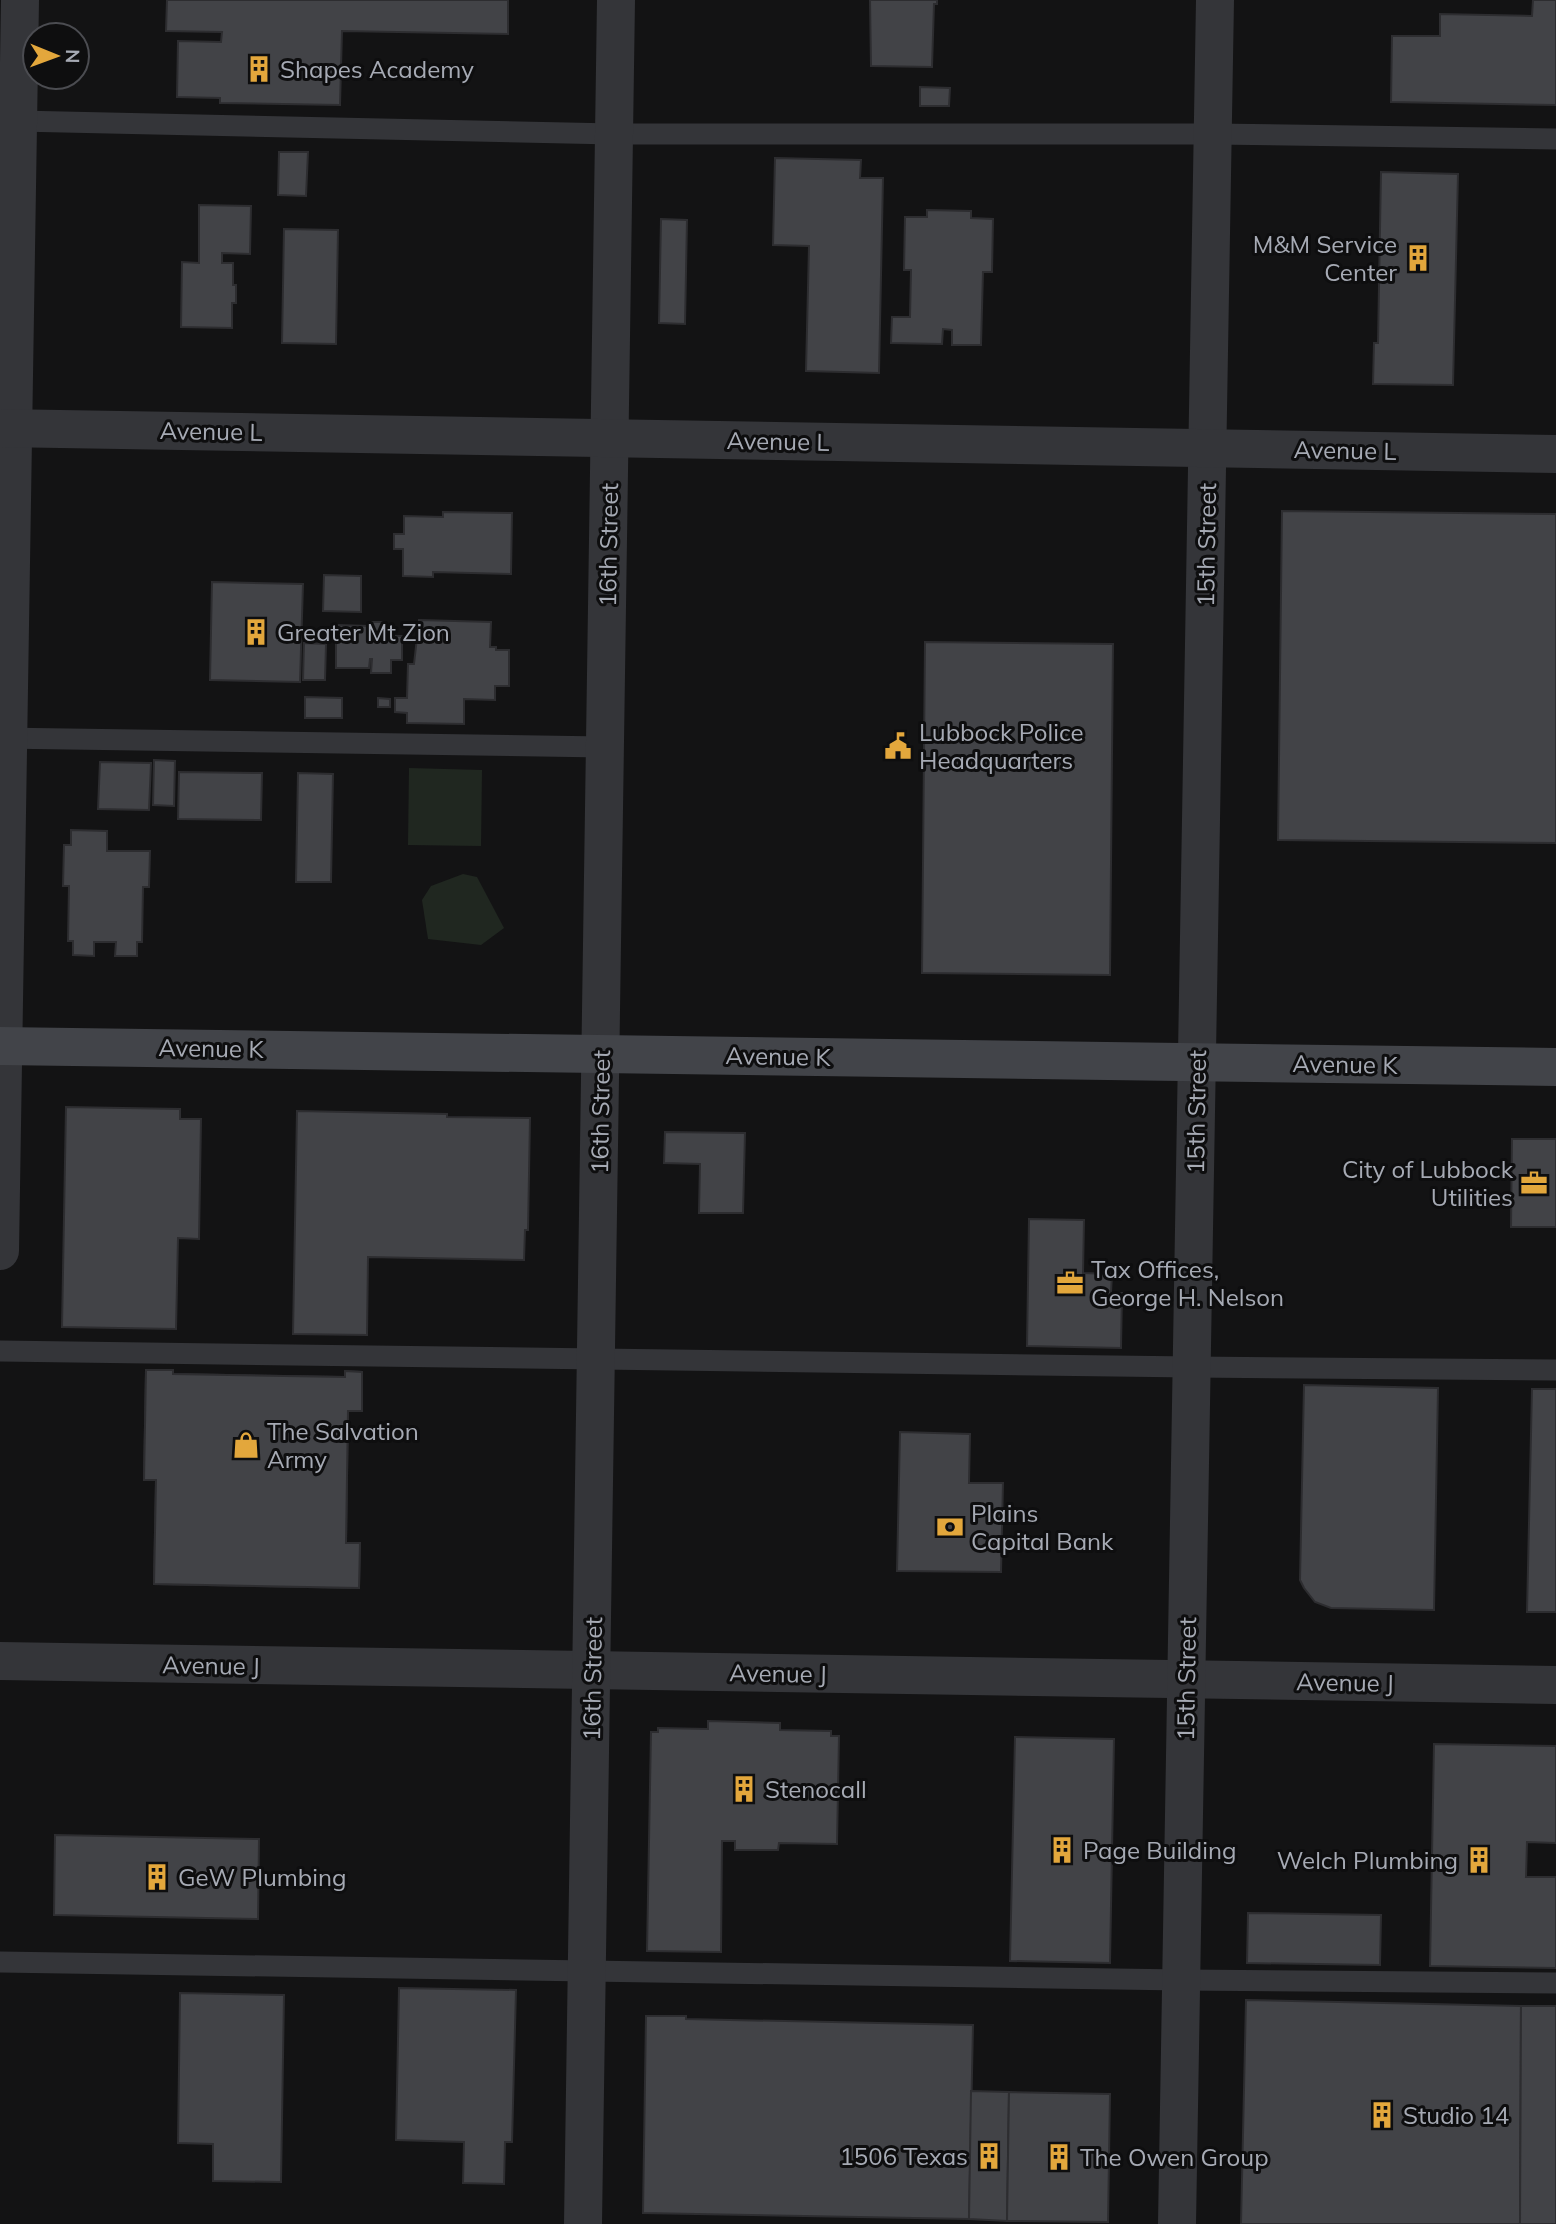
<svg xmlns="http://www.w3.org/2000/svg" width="1556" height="2224" font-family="Mulish,sans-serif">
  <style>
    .green { fill: #202720 }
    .building { fill: #424347; stroke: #2d2d30; stroke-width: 2 }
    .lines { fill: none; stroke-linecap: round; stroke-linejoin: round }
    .service { stroke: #343539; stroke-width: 21 }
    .minor { stroke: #343539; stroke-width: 38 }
    .tertiary { stroke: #343539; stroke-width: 38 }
    .secondary { stroke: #424449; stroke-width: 38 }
    .labels { text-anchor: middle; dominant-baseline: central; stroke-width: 6; stroke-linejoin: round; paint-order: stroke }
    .poi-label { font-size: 24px; fill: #a6aab4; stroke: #0e0e0f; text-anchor: start }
    .street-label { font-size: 24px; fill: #a6aab4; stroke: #0e0e0f }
  </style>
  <rect width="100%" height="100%" fill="#131314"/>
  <g class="green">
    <path d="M409 768 482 770 481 846 408 845Z"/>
    <path d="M463 874 477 877 504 928 481 945 428 939 422 900 431 886Z"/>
  </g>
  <g class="building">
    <path d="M167 0H508V34L342 31 340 105 220 103V98L177 97 178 41 221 42 222 32 166 31Z"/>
    <path d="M870 0H937V4H934L932 67 871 66Z"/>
    <path d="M1533 0H1556V105L1391 102 1392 36H1440V14L1532 16Z"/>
    <path d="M920 87 950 88 949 106H920Z"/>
    <path d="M279 152H308L306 196 278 195Z"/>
    <path d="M775 158 861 160 860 178H883L879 373 806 371 809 246 773 245Z"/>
    <path d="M1381 172 1458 174 1453 385 1373 384 1374 343H1378Z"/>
    <path d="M199 205 251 206 250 254 222 253V263H233V285H236V303H232V328L181 327 182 262 199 263Z"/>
    <path d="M927 210 971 211V218L993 219 992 272H983L981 345H952V330L943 329 942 344 891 343 892 317H910L911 270H904L905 217H927Z"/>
    <path d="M661 219 687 220 685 324 659 323Z"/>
    <path d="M284 229 338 230 336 344 282 343Z"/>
    <path d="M1282 511 1556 514V843L1278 840Z"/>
    <path d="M443 512 512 513 511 574 433 572V577L403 576V549H394V534H404V516L443 517Z"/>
    <path d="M324 575 361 576V612L323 611Z"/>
    <path d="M212 582 303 584 300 682 210 680Z"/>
    <path d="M419 620 491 622 490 647H496V650H509V686H495V700L464 699V724L407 723V713L395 712V698H407L408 664H414Z"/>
    <path d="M370 622H383V636H402V660H391V673H371L372 659H370L369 668H336V625L370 626Z"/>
    <path d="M925 642 1113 644 1110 975 922 973Z"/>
    <path d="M304 643 326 644 325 680H303Z"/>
    <path d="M305 697 342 698V718H305Z"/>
    <path d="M378 698 390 699V707H378Z"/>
    <path d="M154 760 175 761 174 806 153 805Z"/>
    <path d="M100 762 151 763 149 810 98 809Z"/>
    <path d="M179 772 262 773 261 820 178 819Z"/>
    <path d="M298 773 333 774 331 882H296Z"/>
    <path d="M71 830 107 831V851H150L149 887H143L142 942H137V956H115L116 942H94V956L73 955V941H68L69 886H63L64 845H71Z"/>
    <path d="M66 1107 180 1109V1119H201L199 1239 178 1238 176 1329 62 1327Z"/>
    <path d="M297 1111 447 1114V1117L530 1118 528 1230H525L524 1260 368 1257 367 1335 293 1334Z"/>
    <path d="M665 1132 745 1133 743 1213H699L700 1164 664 1163Z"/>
    <path d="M1512 1139H1556V1227H1511Z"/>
    <path d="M1029 1219 1084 1220 1083 1273 1112 1274 1111 1293H1122L1121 1348 1027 1346Z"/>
    <path d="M146 1370H173V1374L345 1377V1371L362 1372V1411H348L346 1543H360L359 1588 154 1584 156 1480H144Z"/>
    <path d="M146 1370H173V1374L345 1377V1371L362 1372V1411H348L346 1543H360L359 1588 154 1584 156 1480H144Z"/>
    <path d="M1304 1385 1438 1388 1434 1610 1331 1608 1315 1602 1304 1588 1300 1580Z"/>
    <path d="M1532 1389H1556V1612H1527Z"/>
    <path d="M900 1432 970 1434 969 1483H1003L1001 1572 897 1571Z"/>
    <path d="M708 1721 780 1723V1730L831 1731V1736H839L837 1844 779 1843 778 1850H735V1841H722L721 1952 647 1951 651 1732H658V1728L708 1729Z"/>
    <path d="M1015 1737 1114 1739 1110 1963 1010 1961Z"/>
    <path d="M1434 1744 1556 1746V1843L1527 1842 1526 1877H1556V1968L1430 1966Z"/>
    <path d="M55 1835 259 1839 258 1919 54 1915Z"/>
    <path d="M1248 1913 1381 1915 1380 1965 1247 1963Z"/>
    <path d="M399 1988 516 1990 512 2142H505L504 2184 463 2183 464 2142 396 2140Z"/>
    <path d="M180 1993 284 1995 281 2182 213 2181V2144L178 2143Z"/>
    <path d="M1246 2000 1521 2006 1520 2224H1241Z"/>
    <path d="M1521 2006H1556V2224H1520Z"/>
    <path d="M646 2016H686V2019L973 2025 969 2219 643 2213Z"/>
    <path d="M971 2091 1009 2092 1007 2221 969 2219Z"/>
    <path d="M1009 2092 1110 2094 1108 2222 1007 2221Z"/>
  </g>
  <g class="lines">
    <g class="service">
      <path d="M18 121 614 134H1213L1556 139"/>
      <path d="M0 738 604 747"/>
      <path d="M0 1351 1192 1367 1556 1370"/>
      <path d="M0 1962 1182 1980 1556 1983"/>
    </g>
    <g class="minor">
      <path d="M0 1251 20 0"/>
      <path d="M0 1661 1556 1685"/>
      <path d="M583 2224 616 0"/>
      <path d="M1177 2224 1215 0"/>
    </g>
    <path class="tertiary" d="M0 428 1556 454"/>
    <path class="secondary" d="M0 1046 1556 1067"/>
  </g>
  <defs>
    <symbol id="building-bare" viewBox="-9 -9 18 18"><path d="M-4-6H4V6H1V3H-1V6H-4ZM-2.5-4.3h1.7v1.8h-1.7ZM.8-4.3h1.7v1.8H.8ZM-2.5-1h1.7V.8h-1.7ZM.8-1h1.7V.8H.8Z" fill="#e3a73c" stroke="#0e0e0f" stroke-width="2.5" paint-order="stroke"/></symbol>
    <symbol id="civic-bare" viewBox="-9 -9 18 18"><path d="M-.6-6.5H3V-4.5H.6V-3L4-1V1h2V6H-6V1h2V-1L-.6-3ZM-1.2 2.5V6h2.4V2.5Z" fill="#e3a73c" stroke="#0e0e0f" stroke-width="2.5" paint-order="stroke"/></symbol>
    <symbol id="office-bare" viewBox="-9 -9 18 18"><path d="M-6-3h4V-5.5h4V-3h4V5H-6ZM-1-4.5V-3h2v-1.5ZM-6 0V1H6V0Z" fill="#e3a73c" stroke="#0e0e0f" stroke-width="2.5" paint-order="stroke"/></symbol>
    <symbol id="shop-bare" viewBox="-9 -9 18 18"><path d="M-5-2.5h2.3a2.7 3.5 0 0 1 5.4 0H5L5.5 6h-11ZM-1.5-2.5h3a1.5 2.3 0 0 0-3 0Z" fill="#e3a73c" stroke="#0e0e0f" stroke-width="2.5" paint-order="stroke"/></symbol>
    <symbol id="bank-bare" viewBox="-9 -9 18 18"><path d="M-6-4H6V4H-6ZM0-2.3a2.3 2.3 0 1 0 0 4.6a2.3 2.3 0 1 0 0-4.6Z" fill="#e3a73c" stroke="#0e0e0f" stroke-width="2.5" paint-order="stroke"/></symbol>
  </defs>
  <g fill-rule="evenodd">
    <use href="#building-bare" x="240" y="50" width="38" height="38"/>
    <use href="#building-bare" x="1399" y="239" width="38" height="38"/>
    <use href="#building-bare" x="237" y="613" width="38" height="38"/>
    <use href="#civic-bare" x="879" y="727" width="38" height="38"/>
    <use href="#office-bare" x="1515" y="1164" width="38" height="38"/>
    <use href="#office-bare" x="1051" y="1264" width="38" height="38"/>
    <use href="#shop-bare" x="227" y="1426" width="38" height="38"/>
    <use href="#bank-bare" x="931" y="1508" width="38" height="38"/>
    <use href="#building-bare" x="725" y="1770" width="38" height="38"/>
    <use href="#building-bare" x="1043" y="1831" width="38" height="38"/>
    <use href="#building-bare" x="1460" y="1841" width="38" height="38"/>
    <use href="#building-bare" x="138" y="1858" width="38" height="38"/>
    <use href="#building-bare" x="1363" y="2096" width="38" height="38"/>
    <use href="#building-bare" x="970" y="2137" width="38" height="38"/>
    <use href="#building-bare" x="1040" y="2138" width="38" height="38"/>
  </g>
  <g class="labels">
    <g class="poi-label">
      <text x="280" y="69">Shapes Academy</text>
      <text x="1397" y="244" text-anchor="end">M&amp;M Service<tspan x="1397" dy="28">Center</tspan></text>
      <text x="277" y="632">Greater Mt Zion</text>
      <text x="919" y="732">Lubbock Police<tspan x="919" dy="28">Headquarters</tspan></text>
      <text x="1513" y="1169" text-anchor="end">City of Lubbock<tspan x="1513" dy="28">Utilities</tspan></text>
      <text x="1091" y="1269">Tax Offices,<tspan x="1091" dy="28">George H. Nelson</tspan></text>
      <text x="267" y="1431">The Salvation<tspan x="267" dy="28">Army</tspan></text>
      <text x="971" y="1513">Plains<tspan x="971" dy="28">Capital Bank</tspan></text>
      <text x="765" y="1789">Stenocall</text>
      <text x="1083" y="1850">Page Building</text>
      <text x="1458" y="1860" text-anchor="end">Welch Plumbing</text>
      <text x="178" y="1877">GeW Plumbing</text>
      <text x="1403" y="2115">Studio 14</text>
      <text x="968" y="2156" text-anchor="end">1506 Texas</text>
      <text x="1080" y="2157">The Owen Group</text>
    </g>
    <g class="street-label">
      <text transform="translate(211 431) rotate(1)">Avenue L</text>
      <text transform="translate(778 441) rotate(1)">Avenue L</text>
      <text transform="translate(1345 450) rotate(1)">Avenue L</text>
      <text transform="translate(608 545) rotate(-89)">16th Street</text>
      <text transform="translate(1206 545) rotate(-89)">15th Street</text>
      <text transform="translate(211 1048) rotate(1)">Avenue K</text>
      <text transform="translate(778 1056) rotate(1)">Avenue K</text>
      <text transform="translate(1345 1064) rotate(1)">Avenue K</text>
      <text transform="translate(600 1112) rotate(-89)">16th Street</text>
      <text transform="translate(1196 1112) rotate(-89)">15th Street</text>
      <text transform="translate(211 1665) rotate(1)">Avenue J</text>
      <text transform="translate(778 1673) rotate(1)">Avenue J</text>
      <text transform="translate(592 1679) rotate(-89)">16th Street</text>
      <text transform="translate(1186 1679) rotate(-89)">15th Street</text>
      <text transform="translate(1345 1682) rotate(1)">Avenue J</text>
    </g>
  </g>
  <g transform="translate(56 56) rotate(91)"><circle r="33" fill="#0e0e0f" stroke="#4b4c51" stroke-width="2"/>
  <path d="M0-5L12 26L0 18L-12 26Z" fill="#e3a73c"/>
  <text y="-10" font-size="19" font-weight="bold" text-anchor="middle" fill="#a6aab4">N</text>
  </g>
</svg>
